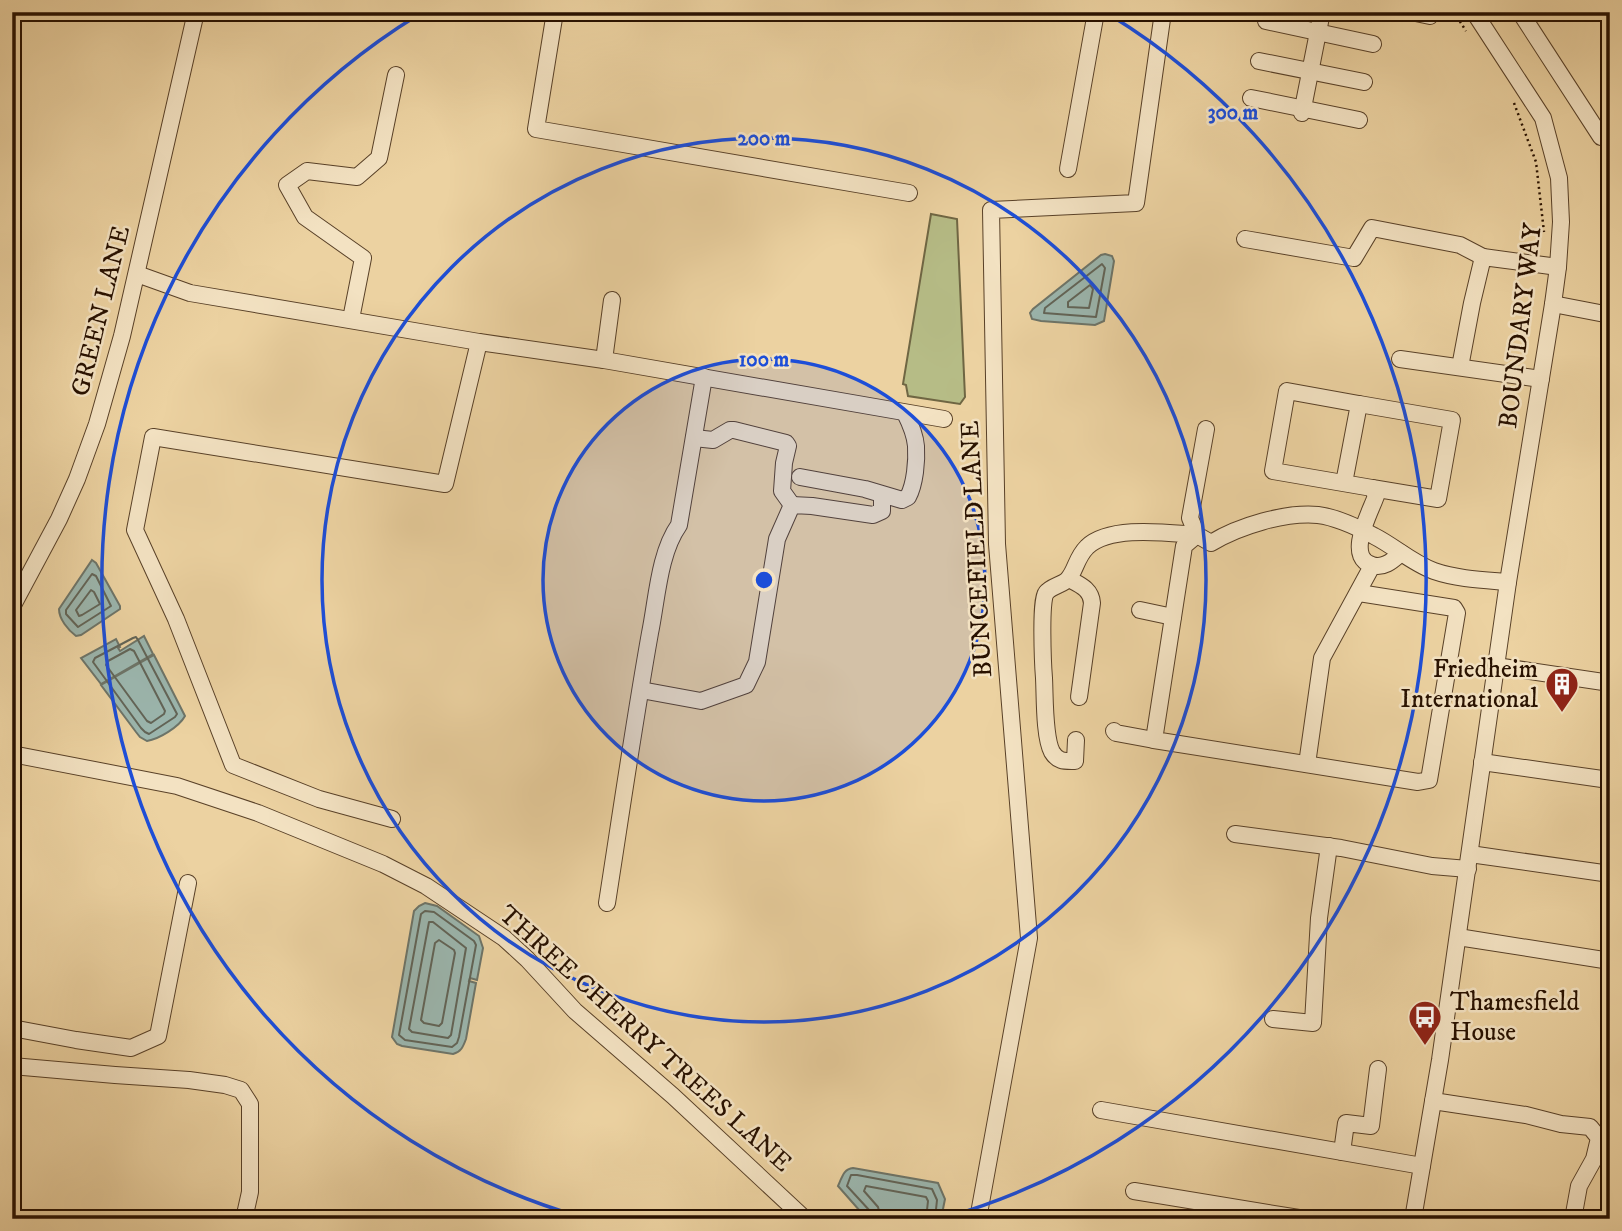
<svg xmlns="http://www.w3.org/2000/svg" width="1622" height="1231" font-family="'IM FELL DW Pica',serif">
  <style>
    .green { fill: #b6bc86; stroke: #6f6643; stroke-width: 2 }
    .water { fill: #9bb6ae; stroke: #6d7468; stroke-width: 2 }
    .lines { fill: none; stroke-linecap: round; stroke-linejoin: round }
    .shore { stroke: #626457; stroke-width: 2 }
    .minor-casing { stroke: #594128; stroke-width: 18 }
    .path { stroke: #281100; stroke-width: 2.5; stroke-dasharray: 2 3.5; stroke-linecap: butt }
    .minor { stroke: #f3e2c2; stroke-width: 16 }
    .ring { fill: none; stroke: #1d4ed8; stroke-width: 3.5 }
    .labels { text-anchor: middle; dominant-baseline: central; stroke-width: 5; stroke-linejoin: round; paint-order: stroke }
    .street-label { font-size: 26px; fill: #281100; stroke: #f3e2c2 }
    .poi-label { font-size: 26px; fill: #281100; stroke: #f3e2c2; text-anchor: end }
    .centre { fill: #1d4ed8; stroke: #f3e2c2; stroke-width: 3.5 }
    .ring-label { font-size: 21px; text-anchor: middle; font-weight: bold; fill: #1d4ed8; stroke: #f3e2c2; stroke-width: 5; stroke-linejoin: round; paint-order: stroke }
  </style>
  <rect width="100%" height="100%" fill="#ecd2a1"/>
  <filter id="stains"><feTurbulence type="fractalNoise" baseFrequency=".00286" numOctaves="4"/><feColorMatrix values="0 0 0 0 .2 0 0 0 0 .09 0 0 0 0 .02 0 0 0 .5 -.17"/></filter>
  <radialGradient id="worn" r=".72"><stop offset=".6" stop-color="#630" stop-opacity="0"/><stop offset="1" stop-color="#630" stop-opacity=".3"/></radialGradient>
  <path class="green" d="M931 214 957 219 965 397 960 404 908 396 906 385 903 384Z"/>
  <g class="water">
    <path d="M1105 254 1112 256 1114 261 1104 321 1095 325 1041 321 1032 319 1030 313 1033 309 1101 255Z"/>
    <path d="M92 560 96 563 120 606V609L81 635 76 636C68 630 59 619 59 609Z"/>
    <path d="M144 636 153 654 101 684 81 658 116 639 120 647 118 648 120 651Z"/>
    <path d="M154 655 185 716C179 727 159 739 147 741L140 737 136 732 101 685Z"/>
    <path d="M425 903 437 906 479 936 483 948 477 980 470 978 469 981 476 983 466 1039C463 1047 461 1052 453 1054L402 1046 397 1044 392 1037 414 911 419 906Z"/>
    <path d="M853 1168 938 1183 945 1199 941 1219H867L838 1186C842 1178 843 1169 853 1168Z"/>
  </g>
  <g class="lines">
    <g class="shore">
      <path d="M1102 264 1105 268 1096 317 1044 313 1045 308Z"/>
      <path d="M1090 285 1093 289 1089 308 1068 307V302Z"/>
      <path d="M92 574 96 576 111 606 78 627 66 614V610Z"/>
      <path d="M91 590 94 592 100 604 82 615 79 616 76 610Z"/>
      <path d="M133 638 136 637 138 640 177 714 175 717 149 734 145 732 141 728 93 662 95 658Z"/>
      <path d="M130 649 134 651 165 711 164 714 151 723 147 721 106 665 108 661Z"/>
      <path d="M425 911 434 912 474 941 476 945 459 1037 457 1043 452 1047 405 1040 399 1035 421 914Z"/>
      <path d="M429 922H433L466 948 451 1035 448 1038 412 1032 409 1029Z"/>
      <path d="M439 940 454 950 455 953 442 1023 439 1026 424 1023 421 1020 435 943Z"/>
      <path d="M872 1219 870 1211 847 1186 851 1175H857L932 1189 937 1200 935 1219"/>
      <path d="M881 1219 878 1207 864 1191 866 1186 926 1197 928 1201 926 1219"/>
    </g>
    <defs>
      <g id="minor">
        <path d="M555 12 536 129 909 193"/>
        <path d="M1411 12 1430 16"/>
        <path d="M1520 12 1601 137 1610 139"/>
        <path d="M1266 21 1373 44"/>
        <path d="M1259 61 1364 82"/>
        <path d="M1251 98 1359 120"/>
        <path d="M1302 113 1322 12"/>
        <path d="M1068 169 1096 12"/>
        <path d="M1245 239 1354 258 1372 228 1460 245 1483 257"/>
        <path d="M137 274 190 293 479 342 604 360 944 419"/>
        <path d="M1553 304 1610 315"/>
        <path d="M351 319 363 258 305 217 287 185 307 171 357 177 379 158 396 75"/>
        <path d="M1400 359 1541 379"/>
        <path d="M604 360 612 300"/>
        <path d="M1460 367 1472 303 1483 257 1558 267"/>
        <path d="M1359 404 1452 420 1438 499 1372 488"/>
        <path d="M1206 429 1190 518 1197 535 1211 543C1239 526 1285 512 1318 515 1335 517 1359 528 1374 536 1394 546 1412 563 1434 571 1457 579 1484 580 1508 582"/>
        <path d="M694 438 713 440 730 430H734L786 443 788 446 784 463 782 491 792 505"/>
        <path d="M800 477 865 489 902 500 908 497C915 484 917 461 916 446 915 434 910 423 905 413"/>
        <path d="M1344 483 1359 404 1287 391 1273 471 1372 488 1376 496C1370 513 1345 557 1372 565 1384 569 1393 560 1401 553"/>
        <path d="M1197 535 1184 546 1154 740 1418 782 1429 780 1457 613 1454 608 1359 593"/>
        <path d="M1069 579C1080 585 1091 589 1092 603L1079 697"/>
        <path d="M12 607 59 519 77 479 97 424 122 336 196 12"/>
        <path d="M1140 610 1173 617"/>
        <path d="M1496 666 1610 683"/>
        <path d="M641 690 701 701 746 685 757 662 777 539 792 505 812 506 873 515 882 511V495"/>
        <path d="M1114 731 1116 733 1154 740"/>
        <path d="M1076 740 1075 761C1065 761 1058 762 1052 752 1044 737 1045 697 1044 678 1043 666 1040 599 1046 593 1051 586 1063 585 1068 579 1076 570 1076 558 1087 547 1110 525 1167 533 1197 535"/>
        <path d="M12 754 177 786 258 813 383 864 426 886 504 938 527 959 575 1011 673 1096 805 1219"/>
        <path d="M1482 762 1602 779"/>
        <path d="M1307 764 1322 658 1372 566"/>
        <path d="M392 819 319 799 233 765 176 619 135 530 153 437 445 484 479 342"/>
        <path d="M1235 834 1341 848 1432 866 1468 869"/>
        <path d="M1470 854 1610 874"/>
        <path d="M607 903C621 813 634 723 650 633 657 599 659 553 679 525L704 377"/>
        <path d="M1458 937 1610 961"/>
        <path d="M1273 1019 1313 1023 1319 918 1329 846"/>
        <path d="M12 1028 76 1040 131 1048 158 1036 188 883"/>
        <path d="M12 1066 115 1075 189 1080 225 1085 241 1090 250 1104V1192L244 1219"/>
        <path d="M1433 1101 1526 1115 1561 1124 1590 1127 1599 1138 1594 1159 1579 1186 1573 1219"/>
        <path d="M1101 1110 1422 1166"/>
        <path d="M1342 1152 1346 1123 1371 1126 1378 1069"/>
        <path d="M1134 1191 1305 1219"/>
        <path d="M978 1219 1029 938 997 544 991 210 1136 203 1163 12"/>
        <path d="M1413 1219 1440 1060 1508 582 1553 304 1558 267 1561 222 1559 178 1543 118 1474 12"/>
      </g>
    </defs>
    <use href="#minor" class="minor-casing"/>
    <g class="path">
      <path d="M1454 12 1466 31"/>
      <path d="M1514 103 1536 162 1544 232"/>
    </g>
    <use href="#minor" class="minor"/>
  </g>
  <circle cx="764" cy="580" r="221" fill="#1d4ed8" fill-opacity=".12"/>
  <g class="ring">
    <circle cx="764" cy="580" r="221"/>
    <circle cx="764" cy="580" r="442"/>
    <path d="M581 1217A663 663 0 0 1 418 15M1110 15A663 663 0 0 1 947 1217"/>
  </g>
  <defs>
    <symbol id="building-pin" viewBox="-11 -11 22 30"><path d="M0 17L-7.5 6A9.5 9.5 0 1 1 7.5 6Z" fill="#8f2418" stroke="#f3e2c2"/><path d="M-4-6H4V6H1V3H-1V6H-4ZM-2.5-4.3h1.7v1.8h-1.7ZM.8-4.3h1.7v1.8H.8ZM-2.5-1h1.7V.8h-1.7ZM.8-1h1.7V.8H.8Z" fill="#fff"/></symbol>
    <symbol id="bus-pin" viewBox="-11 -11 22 30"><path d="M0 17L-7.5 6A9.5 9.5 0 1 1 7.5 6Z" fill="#8f2418" stroke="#f3e2c2"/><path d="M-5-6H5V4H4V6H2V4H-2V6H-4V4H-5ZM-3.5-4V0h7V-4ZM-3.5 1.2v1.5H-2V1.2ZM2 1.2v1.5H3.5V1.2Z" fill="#fff"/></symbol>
  </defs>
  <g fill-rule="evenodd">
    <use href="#building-pin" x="1543" y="665" width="38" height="52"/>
    <use href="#bus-pin" x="1406" y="998" width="38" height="52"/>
  </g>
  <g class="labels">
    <g class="street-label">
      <text transform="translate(101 311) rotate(-76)">GREEN LANE</text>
      <text transform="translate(1521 326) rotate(-83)">BOUNDARY WAY</text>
      <text transform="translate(977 549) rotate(-93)">BUNCEFIELD LANE</text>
      <text transform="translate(645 1039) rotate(42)">THREE CHERRY TREES LANE</text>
    </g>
    <g class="poi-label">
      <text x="1538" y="669">Friedheim<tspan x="1538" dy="30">International</tspan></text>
      <text x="1450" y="1002" text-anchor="start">Thamesfield<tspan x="1450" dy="30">House</tspan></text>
    </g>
  </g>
  <circle cx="764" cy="580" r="10" class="centre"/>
  <g class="ring-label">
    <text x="1233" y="119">300 m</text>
    <text x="764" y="145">200 m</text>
    <text x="764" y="366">100 m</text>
  </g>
  <rect width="1622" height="1231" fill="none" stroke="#ecd2a1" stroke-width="42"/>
  <rect x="14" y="14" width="1594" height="1203" fill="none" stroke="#281100" stroke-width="3.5"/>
  <rect x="21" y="21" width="1580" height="1189" fill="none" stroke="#281100" stroke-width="2"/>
  <rect width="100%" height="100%" filter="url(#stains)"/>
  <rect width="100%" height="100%" fill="url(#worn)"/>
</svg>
